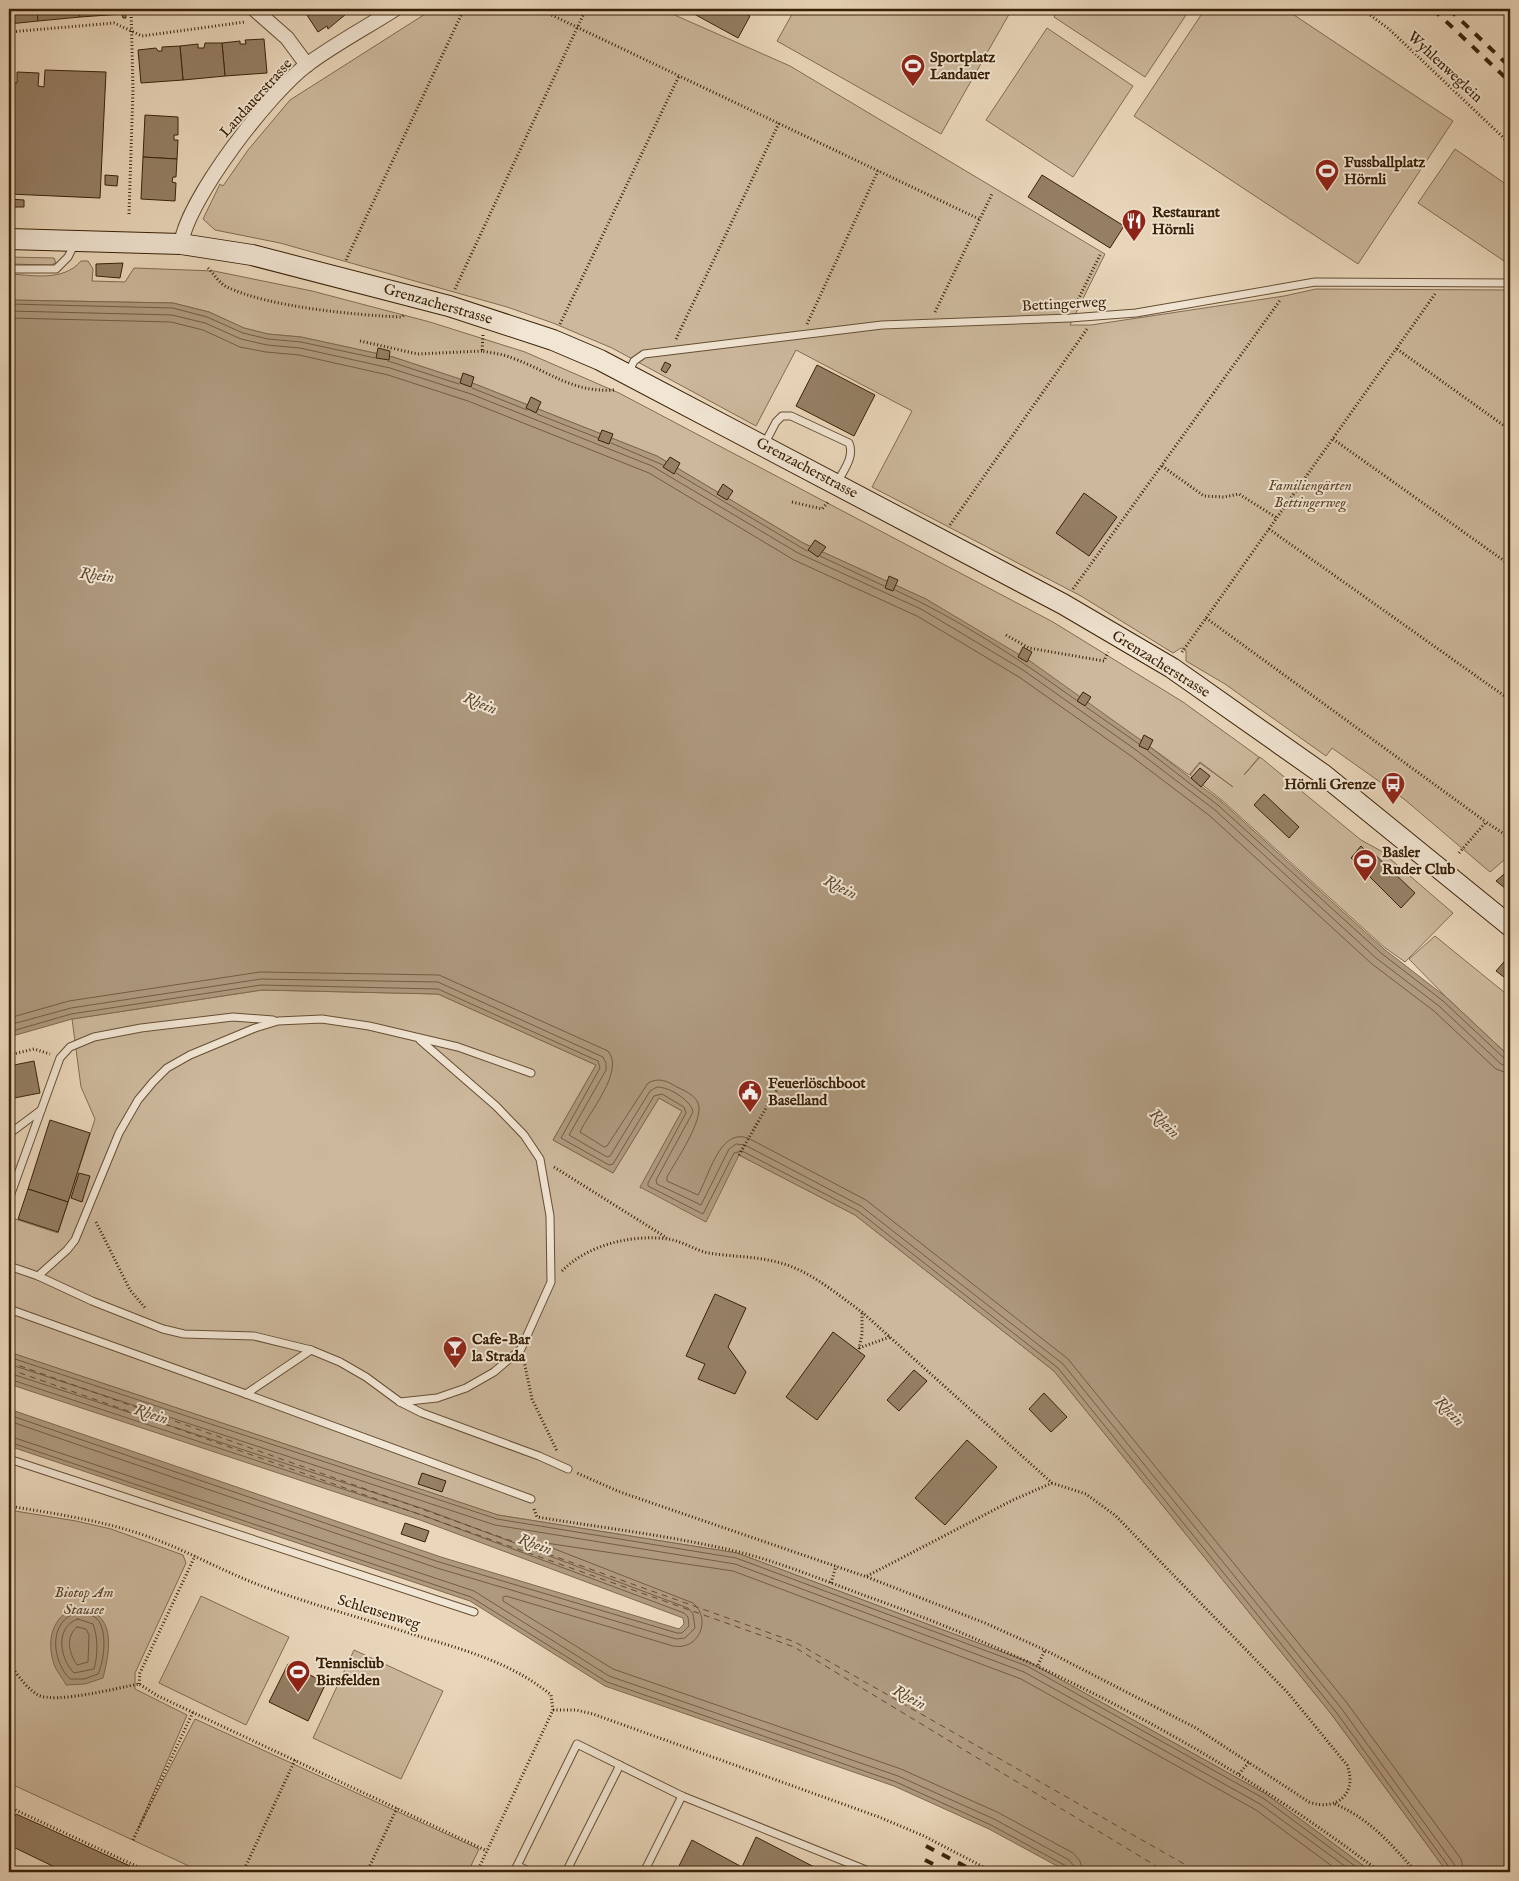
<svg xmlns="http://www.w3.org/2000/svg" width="1519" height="1881" font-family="'IM FELL English',serif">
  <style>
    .green { fill: #ccb89c; stroke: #826c52 }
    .water { fill: #ae997e; stroke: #7f694e }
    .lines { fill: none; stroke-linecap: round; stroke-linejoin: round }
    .shore { stroke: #745c42; stroke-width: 1 }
    .ferry { stroke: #624a31; stroke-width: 1; stroke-dasharray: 6 5; stroke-linecap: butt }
    .building { fill: #957f65; stroke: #392007 }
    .service-casing { stroke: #654e34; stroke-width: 9 }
    .minor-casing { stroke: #654e34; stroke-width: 16 }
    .secondary-casing { stroke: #392007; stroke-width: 22 }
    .path { stroke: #392007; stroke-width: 3; stroke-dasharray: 1 2.5; stroke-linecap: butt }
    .service { stroke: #f1e5d3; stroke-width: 7 }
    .minor { stroke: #f1e5d3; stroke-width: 14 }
    .secondary { stroke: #f1e5d3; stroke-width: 20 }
    .rail { stroke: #392007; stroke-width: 4; stroke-dasharray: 9 9; stroke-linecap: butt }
    .labels { text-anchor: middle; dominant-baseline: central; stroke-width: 4; stroke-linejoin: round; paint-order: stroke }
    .poi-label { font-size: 15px; font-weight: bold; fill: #392007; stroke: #f1e5d3; text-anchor: start }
    .street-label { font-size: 15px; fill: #392007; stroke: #f1e5d3 }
    .park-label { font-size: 15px; font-style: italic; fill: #5e462c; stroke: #f1e5d3 }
    .water-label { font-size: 16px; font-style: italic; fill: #624a31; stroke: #f1e5d3 }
  </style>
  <rect width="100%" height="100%" fill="#ead7bb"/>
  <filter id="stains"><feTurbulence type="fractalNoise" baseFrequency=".004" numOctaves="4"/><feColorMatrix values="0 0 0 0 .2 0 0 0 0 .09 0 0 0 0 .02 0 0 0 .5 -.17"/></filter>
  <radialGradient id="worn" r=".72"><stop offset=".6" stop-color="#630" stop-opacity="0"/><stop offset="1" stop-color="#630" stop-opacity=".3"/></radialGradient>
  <g class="green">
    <path d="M433 9H661L790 66 1105 254 1070 325H1091L1284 296 1316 289 1510 290V855L1490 872 1404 799 1332 748 1326 756 1225 684 1186 661V651L1181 648 1173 653 1081 596 872 487 912 411 796 350 756 426 612 348 553 323 507 307 280 243 215 230 203 219 220 184 223 186 248 150 290 100Z"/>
    <path d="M795 9H1012L941 134 777 41Z"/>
    <path d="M1059 9H1190L1145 77 1054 17Z"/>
    <path d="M1205 9H1285L1453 121 1358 264 1134 116Z"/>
    <path d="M1047 28 1133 86 1073 177 986 120Z"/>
    <path d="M1455 149 1510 187V265L1418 203Z"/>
    <path d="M9 257 54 258 56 263 51 265 9 264Z"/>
    <path d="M81 261H88L93 269 92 281 125 282 134 268 214 271 312 291 430 322 525 352 619 393 1053 622 1183 702 1259 757 1244 775 1260 757 1361 840 1381 851 1453 913 1405 962 1384 947 1224 802 1190 775 1200 763 1233 787 1200 762 1189 775 1142 741 926 599 803 543 657 456 475 384 393 357 301 337 268 334 244 328 209 312 173 303 9 300V274C33 275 63 282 81 261Z"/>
    <path d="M1435 936 1510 997V1057L1446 997 1409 959Z"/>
    <path d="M262 990 438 994 596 1065 553 1140 613 1173 659 1098 682 1111 640 1188 739 1155 855 1215 1054 1371 1332 1715 1447 1872H1372L1266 1794 1029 1662 737 1553 498 1515 9 1352V1217L58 1233 95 1119 81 1087 72 1019Z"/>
    <path d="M9 1510 76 1521 111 1529 183 1555 186 1563 135 1673V1689L187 1715 138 1829 195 1719 479 1849 468 1872H202L9 1783Z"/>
    <path d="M201 1596 289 1637 246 1725 159 1683Z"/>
    <path d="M354 1650 443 1691 401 1779 313 1738Z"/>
  </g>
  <g class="water">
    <path d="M9 300 173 303 209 312 244 328 268 334 301 337 393 357 475 384 657 456 803 543 926 599 1030 661 1142 741 1222 802 1384 949 1446 997 1510 1057V1872H1447L1332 1715 1054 1371 855 1215 739 1155 706 1222 640 1187 682 1111 659 1098 613 1173 553 1140 596 1065 438 994 262 990 72 1019 9 1037Z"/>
    <path d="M9 1352 498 1515 737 1553 1029 1662 1266 1794 1372 1872H1068L989 1829 894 1786 605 1686 470 1601 9 1446V1409L441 1557 679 1629 684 1624 683 1618 420 1520 9 1384Z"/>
    <path d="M77 1607C116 1612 111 1647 103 1678L85 1684 66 1685C63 1678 56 1671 54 1664 46 1640 52 1616 77 1607Z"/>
  </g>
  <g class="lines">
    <g class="shore">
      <path d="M9 304 173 308 207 317 243 333 268 339 301 342 375 358"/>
      <path d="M9 311 172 315 205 323 241 339 267 345 300 348 390 368 471 394 652 466 798 553 921 609 1023 670 1136 750 1215 810 1376 958 1439 1006 1501 1064 1510 1067"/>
      <path d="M9 318 171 322 203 330 240 347 266 352 299 355 388 375 468 401 649 473 794 560 917 616 1019 677 1131 756 1210 816 1372 964 1434 1011 1496 1069 1510 1074"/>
      <path d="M388 361 459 384"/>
      <path d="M472 388 527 410"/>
      <path d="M537 414 598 438"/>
      <path d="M611 443 663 465"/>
      <path d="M676 473 807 551"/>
      <path d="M820 556 884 586"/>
      <path d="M895 590C959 619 1019 659 1076 700"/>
      <path d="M1086 707 1139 744"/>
      <path d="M1148 751 1219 806 1381 953 1443 1001 1505 1059 1510 1060"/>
      <path d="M9 1018 69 1001 260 972 439 975 608 1051C625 1071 589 1112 580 1132L604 1147 607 1146 648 1083C659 1077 667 1081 677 1087 685 1091 695 1095 698 1103 705 1119 675 1162 667 1177V1181L698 1195C709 1177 719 1128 748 1138L866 1200 1068 1359 1347 1703 1461 1859 1464 1872"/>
      <path d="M9 1025 71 1008 261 979 438 982 603 1057 606 1063V1070L569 1135 607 1157 610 1156 650 1091 657 1087C669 1087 691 1100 693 1112L656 1180 657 1184 701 1205 729 1149 736 1144 745 1145 861 1206 1063 1364 1341 1708 1454 1864 1457 1872"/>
      <path d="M9 1032 71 1014 261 985 438 989 598 1061 600 1068 561 1138 609 1165 613 1164 654 1096 662 1094 684 1107 686 1113 648 1183V1186L703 1214 734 1153 742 1151 858 1211 1058 1368 1336 1712 1449 1867 1450 1872"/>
      <path d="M9 1357 497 1519 736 1558 1027 1666 1263 1798 1363 1872"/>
      <path d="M9 1364 495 1525 735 1564 1024 1672 1260 1804 1353 1872"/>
      <path d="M9 1373 424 1509 688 1608 693 1614 695 1628 685 1638 676 1639 437 1568 9 1421"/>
      <path d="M9 1379 422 1515 684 1613 688 1617 689 1626 682 1633H677L439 1562 9 1415"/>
      <path d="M9 1436 474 1591 609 1676 898 1776 994 1819 1069 1860 1074 1866 1075 1872"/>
      <path d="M9 1442 471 1597 607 1682 896 1782 991 1825 1066 1866 1069 1872"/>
      <path d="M78 1612C84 1613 92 1614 97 1619 108 1630 104 1662 98 1674L84 1679H70C52 1661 47 1621 78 1612Z"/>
      <path d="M78 1619 93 1624C98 1637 98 1655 94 1669L74 1673C60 1659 54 1627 78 1619Z"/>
      <path d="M77 1627 86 1629 89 1635 88 1662 77 1665C69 1653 65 1637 77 1627Z"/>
      <path d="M1083 1872 1080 1861 1073 1853 997 1812 901 1769 613 1669 503 1601V1597L506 1596 673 1646C699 1651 712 1619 693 1603L547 1546 546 1543 733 1571 1021 1679 1256 1810 1340 1872"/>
    </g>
    <g class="ferry">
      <path d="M9 1362 795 1642 1198 1872"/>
      <path d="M9 1369 794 1647 1166 1872"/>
    </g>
  </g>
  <g class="building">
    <path d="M9 9H37L38 21 9 24Z"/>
    <path d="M37 9H79L80 17 38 21Z"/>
    <path d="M79 9H125L126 18H123L122 14 80 17Z"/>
    <path d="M303 9H343L346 14 328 29 327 26 318 32Z"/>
    <path d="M685 9H737L750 16 738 38Z"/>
    <path d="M264 39 267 73 225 76 222 43 240 41V44H246L245 40Z"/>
    <path d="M205 43H222L225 76 183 80 180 46 198 44V48H204Z"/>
    <path d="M180 46 183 80 141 83 138 50 156 48 158 51H162V47Z"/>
    <path d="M45 70 106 72 100 198 9 194V82L17 83V72L39 73 38 86 44 87Z"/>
    <path d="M145 115 178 117V135H174V140H178L177 159 143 157Z"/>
    <path d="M143 157 177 159 176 177H173L172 182 176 183 175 201 141 199Z"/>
    <path d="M105 175 118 176 117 186 105 185Z"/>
    <path d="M1042 175 1124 226 1110 248 1028 197Z"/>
    <path d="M9 199 24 200V207H9Z"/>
    <path d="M123 263 120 278 96 276V264Z"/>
    <path d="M378 348 390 351 389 360 376 358Z"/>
    <path d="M665 362 671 365 666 373 661 370Z"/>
    <path d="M817 365 875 395 854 436 796 406Z"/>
    <path d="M463 373 474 377 471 387 460 383Z"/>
    <path d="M531 397 541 402 536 413 526 408Z"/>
    <path d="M602 430 613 434 609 444 598 440Z"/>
    <path d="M670 457 680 463 674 474 663 467Z"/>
    <path d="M723 484 733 491 727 500 717 494Z"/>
    <path d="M1084 493 1117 517 1089 556 1056 533Z"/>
    <path d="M815 540 826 547 818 557 808 550Z"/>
    <path d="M889 576 898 580 893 591 885 588Z"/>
    <path d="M1023 647 1032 652 1027 662 1018 657Z"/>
    <path d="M1083 692 1091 697 1085 706 1077 701Z"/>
    <path d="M1144 735 1153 740 1148 750 1139 746Z"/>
    <path d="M1200 768 1210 776 1201 787 1191 778Z"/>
    <path d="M1264 794 1299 827 1289 838 1254 805Z"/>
    <path d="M1361 846 1366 851H1371L1415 893 1401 908 1351 858Z"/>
    <path d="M1510 869V892L1496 881Z"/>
    <path d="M1510 955V978L1507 974 1504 977 1496 971Z"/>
    <path d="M34 1061 40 1093 9 1099V1066Z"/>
    <path d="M50 1120 90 1133 68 1202 28 1189Z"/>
    <path d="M9 1166 16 1169 9 1191Z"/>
    <path d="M79 1173 90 1176 82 1202 71 1198Z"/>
    <path d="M28 1189 68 1202 58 1232 18 1219Z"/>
    <path d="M715 1294 746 1308 728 1347 746 1372 735 1394 698 1379 705 1364 686 1356Z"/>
    <path d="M833 1332 865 1356 817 1420 786 1397Z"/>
    <path d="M914 1370 927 1381 899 1411 887 1400Z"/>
    <path d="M1044 1393 1067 1417 1051 1432 1029 1409Z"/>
    <path d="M967 1440 997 1467 945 1525 915 1498Z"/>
    <path d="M422 1473 446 1481 442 1492 418 1484Z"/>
    <path d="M405 1523 429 1531 425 1542 401 1534Z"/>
    <path d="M288 1664 326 1683 308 1721 269 1702Z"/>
    <path d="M16 1814 43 1826 143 1872H65L9 1845V1829Z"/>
    <path d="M756 1837 824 1872H753L742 1867Z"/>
    <path d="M692 1840 742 1867 753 1872H676Z"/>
  </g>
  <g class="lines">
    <defs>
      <g id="service">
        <path d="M9 269H56L68 257 75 243"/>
        <path d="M628 373 634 361 644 354 882 325 1070 318 1136 313 1315 282 1510 283"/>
        <path d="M764 445 776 422 782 416H791L849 443C855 457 843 471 837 483"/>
        <path d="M9 1134 41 1110"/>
        <path d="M9 1199 60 1058 70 1047 94 1037 141 1028 233 1017 273 1020"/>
        <path d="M9 1266 38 1276 67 1250 75 1240 119 1133 138 1100 153 1082 167 1068 190 1055 255 1028 278 1021 322 1019 369 1026 458 1047 531 1073"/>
        <path d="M38 1276 92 1301 163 1329 184 1334 254 1336 311 1350 340 1362 366 1377 400 1402 422 1413 539 1456 568 1469"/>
        <path d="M9 1309 246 1394 311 1350"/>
        <path d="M246 1394 531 1499"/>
        <path d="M400 1402 437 1398 466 1388 494 1372 521 1349 551 1282 550 1216 540 1159 524 1135 496 1106 420 1040"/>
        <path d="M9 1459 474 1612"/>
        <path d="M518 1866 531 1872"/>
        <path d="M514 1872 577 1744 682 1796 871 1872"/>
        <path d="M566 1872 620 1765"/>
        <path d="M644 1872 682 1796"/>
      </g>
      <g id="minor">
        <path d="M254 9 287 38 307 65"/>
        <path d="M181 244C188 198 270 92 308 64 335 44 367 27 395 9"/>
      </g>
      <path id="secondary" d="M9 239 181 244 252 255 449 306 553 340 600 360 1063 604 1172 668 1324 775 1510 926"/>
    </defs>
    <use href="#service" class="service-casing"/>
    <use href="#minor" class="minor-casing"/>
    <use href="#secondary" class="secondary-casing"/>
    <g class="path">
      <path d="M539 9 979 219"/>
      <path d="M1362 9 1389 29 1510 144"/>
      <path d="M1508 9 1510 11"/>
      <path d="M9 32 114 23 142 36 245 22"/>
      <path d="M129 214 133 89 131 9"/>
      <path d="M346 260 464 9"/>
      <path d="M208 268C214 274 220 284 227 287 268 307 355 315 402 317L405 314"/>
      <path d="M455 289 586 9"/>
      <path d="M1075 306 1100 255"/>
      <path d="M935 312 992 194"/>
      <path d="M560 324 679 76"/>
      <path d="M807 324 878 171"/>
      <path d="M483 335 482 351C492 353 503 354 512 358 549 371 572 393 614 390"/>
      <path d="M676 339 779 123"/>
      <path d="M360 341 418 354 482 351"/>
      <path d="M1397 349 1510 430"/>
      <path d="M1333 439 1510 565"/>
      <path d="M1162 466 1204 496 1224 497 1239 494 1277 518"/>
      <path d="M792 502 822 509 829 501"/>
      <path d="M950 525 1087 329"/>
      <path d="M1269 529 1510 700"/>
      <path d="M1073 589 1281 299"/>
      <path d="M1206 618 1486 822"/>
      <path d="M1006 635 1029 648 1104 661 1108 652"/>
      <path d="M1182 652 1435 294"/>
      <path d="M1459 853 1486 822 1510 838"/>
      <path d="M9 1055 34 1049 50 1054"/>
      <path d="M739 1155 781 1082"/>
      <path d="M554 1167 667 1238"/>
      <path d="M96 1222 130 1290 146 1309"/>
      <path d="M562 1271C587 1245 632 1234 668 1239 682 1241 695 1250 708 1253 733 1257 759 1256 784 1264 813 1273 838 1295 862 1312L1052 1483 1086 1494 1116 1516 1288 1693 1347 1765C1358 1793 1337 1812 1309 1802L1196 1728 1045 1650 985 1623 867 1577 620 1492 577 1473"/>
      <path d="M859 1348 890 1337"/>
      <path d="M859 1349 862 1334V1312"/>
      <path d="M524 1361 532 1399 557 1451"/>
      <path d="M9 1506C57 1514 106 1521 152 1538 192 1553 230 1575 270 1589 319 1607 369 1620 418 1636 465 1650 512 1663 551 1695L553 1710 477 1872"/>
      <path d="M534 1509 537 1517C604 1528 673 1536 739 1552 782 1563 825 1581 866 1596 1050 1662 1225 1754 1380 1872"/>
      <path d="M867 1576 1013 1500 1052 1483"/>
      <path d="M831 1583 836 1566"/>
      <path d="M9 1663C17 1674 26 1688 38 1695 56 1704 117 1688 139 1684L158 1696 487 1851"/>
      <path d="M1038 1665 1045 1650"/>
      <path d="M139 1684 140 1673 195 1556"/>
      <path d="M553 1710H576L593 1714 879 1817 924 1836 993 1872"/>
      <path d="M1239 1774 1249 1762"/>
      <path d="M1335 1804C1370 1819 1391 1844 1416 1872"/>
      <path d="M9 1807 149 1872"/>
      <path d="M9 1813 11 1808"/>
      <path d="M133 1840 193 1712"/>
      <path d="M243 1872 295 1760"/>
      <path d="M367 1872 397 1808"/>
    </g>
    <use href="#service" class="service"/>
    <use href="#minor" class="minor"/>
    <use href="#secondary" class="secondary"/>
    <g class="rail">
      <path d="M1433 9 1510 82"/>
      <path d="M1449 9 1510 67"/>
      <path d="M926 1846 976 1872"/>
      <path d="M925 1860 949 1872"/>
    </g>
  </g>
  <defs>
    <symbol id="stadium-pin" viewBox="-11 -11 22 30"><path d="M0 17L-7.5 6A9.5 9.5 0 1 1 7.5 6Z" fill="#8f2418" stroke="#f1e5d3"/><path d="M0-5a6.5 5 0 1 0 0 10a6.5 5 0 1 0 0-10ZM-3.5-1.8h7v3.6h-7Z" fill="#fff"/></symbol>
    <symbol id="restaurant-pin" viewBox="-11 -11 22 30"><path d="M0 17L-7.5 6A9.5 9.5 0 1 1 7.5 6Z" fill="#8f2418" stroke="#f1e5d3"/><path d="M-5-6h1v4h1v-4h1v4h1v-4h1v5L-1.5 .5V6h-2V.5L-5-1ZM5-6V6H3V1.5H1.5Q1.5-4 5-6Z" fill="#fff"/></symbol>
    <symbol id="bus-pin" viewBox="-11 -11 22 30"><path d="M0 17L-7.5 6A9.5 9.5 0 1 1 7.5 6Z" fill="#8f2418" stroke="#f1e5d3"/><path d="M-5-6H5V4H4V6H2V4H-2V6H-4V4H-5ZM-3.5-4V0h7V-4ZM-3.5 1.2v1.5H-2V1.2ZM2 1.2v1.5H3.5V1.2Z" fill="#fff"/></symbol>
    <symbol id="civic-pin" viewBox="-11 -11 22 30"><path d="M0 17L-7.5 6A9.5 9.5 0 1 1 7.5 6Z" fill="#8f2418" stroke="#f1e5d3"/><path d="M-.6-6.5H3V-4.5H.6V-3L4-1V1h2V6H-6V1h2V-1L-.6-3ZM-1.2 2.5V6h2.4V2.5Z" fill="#fff"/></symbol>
    <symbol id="bar-pin" viewBox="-11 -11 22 30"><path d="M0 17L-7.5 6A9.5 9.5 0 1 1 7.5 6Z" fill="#8f2418" stroke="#f1e5d3"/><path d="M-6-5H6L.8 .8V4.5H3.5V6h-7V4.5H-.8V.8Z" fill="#fff"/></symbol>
  </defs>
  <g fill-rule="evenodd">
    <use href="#stadium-pin" x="899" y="52" width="28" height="38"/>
    <use href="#stadium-pin" x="1313" y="157" width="28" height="38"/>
    <use href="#restaurant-pin" x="1120" y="207" width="28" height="38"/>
    <use href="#bus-pin" x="1379" y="770" width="28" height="38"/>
    <use href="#stadium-pin" x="1351" y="847" width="28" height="38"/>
    <use href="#civic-pin" x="736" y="1078" width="28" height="38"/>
    <use href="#bar-pin" x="441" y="1334" width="28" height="38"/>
    <use href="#stadium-pin" x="284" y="1658" width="28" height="38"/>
  </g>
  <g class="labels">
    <g class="poi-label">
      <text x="930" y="57">Sportplatz<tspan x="930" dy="17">Landauer</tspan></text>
      <text x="1344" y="162">Fussballplatz<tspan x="1344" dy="17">Hörnli</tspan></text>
      <text x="1152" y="212">Restaurant<tspan x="1152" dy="17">Hörnli</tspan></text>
      <text x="1376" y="784" text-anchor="end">Hörnli Grenze</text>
      <text x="1382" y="852">Basler<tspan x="1382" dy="17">Ruder Club</tspan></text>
      <text x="768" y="1083">Feuerlöschboot<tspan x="768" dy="17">Baselland</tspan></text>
      <text x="472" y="1339">Cafe-Bar<tspan x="472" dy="17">la Strada</tspan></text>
      <text x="316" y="1663">Tennisclub<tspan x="316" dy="17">Birsfelden</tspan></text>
    </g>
    <g class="street-label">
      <text transform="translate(1445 67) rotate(43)">Wyhlenweglein</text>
      <text transform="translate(256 98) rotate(-48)">Landauerstrasse</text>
      <text transform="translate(438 304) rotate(16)">Grenzacherstrasse</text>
      <text transform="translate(1064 304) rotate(-3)">Bettingerweg</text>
      <text transform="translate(807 468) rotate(28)">Grenzacherstrasse</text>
      <text transform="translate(1161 664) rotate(32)">Grenzacherstrasse</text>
      <text transform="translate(379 1612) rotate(17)">Schleusenweg</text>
    </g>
    <g class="park-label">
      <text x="1310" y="485">Familiengärten<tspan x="1310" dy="17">Bettingerweg</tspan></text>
      <text x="84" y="1592">Biotop Am<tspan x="84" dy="17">Stausee</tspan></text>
    </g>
    <g class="water-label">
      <text transform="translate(97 576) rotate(7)">Rhein</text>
      <text transform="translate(480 704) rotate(22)">Rhein</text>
      <text transform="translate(840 888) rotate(27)">Rhein</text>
      <text transform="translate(1164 1124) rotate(44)">Rhein</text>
      <text transform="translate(1449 1412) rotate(46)">Rhein</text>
      <text transform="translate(151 1415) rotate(18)">Rhein</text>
      <text transform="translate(535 1545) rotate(20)">Rhein</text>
      <text transform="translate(909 1698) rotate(28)">Rhein</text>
    </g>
  </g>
  <rect width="1519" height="1881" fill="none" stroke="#ead7bb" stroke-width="30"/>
  <rect x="10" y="10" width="1499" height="1861" fill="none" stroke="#392007" stroke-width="2.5"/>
  <rect x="15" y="15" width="1489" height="1851" fill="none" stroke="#392007"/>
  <rect width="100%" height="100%" filter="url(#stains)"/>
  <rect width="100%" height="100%" fill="url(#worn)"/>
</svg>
